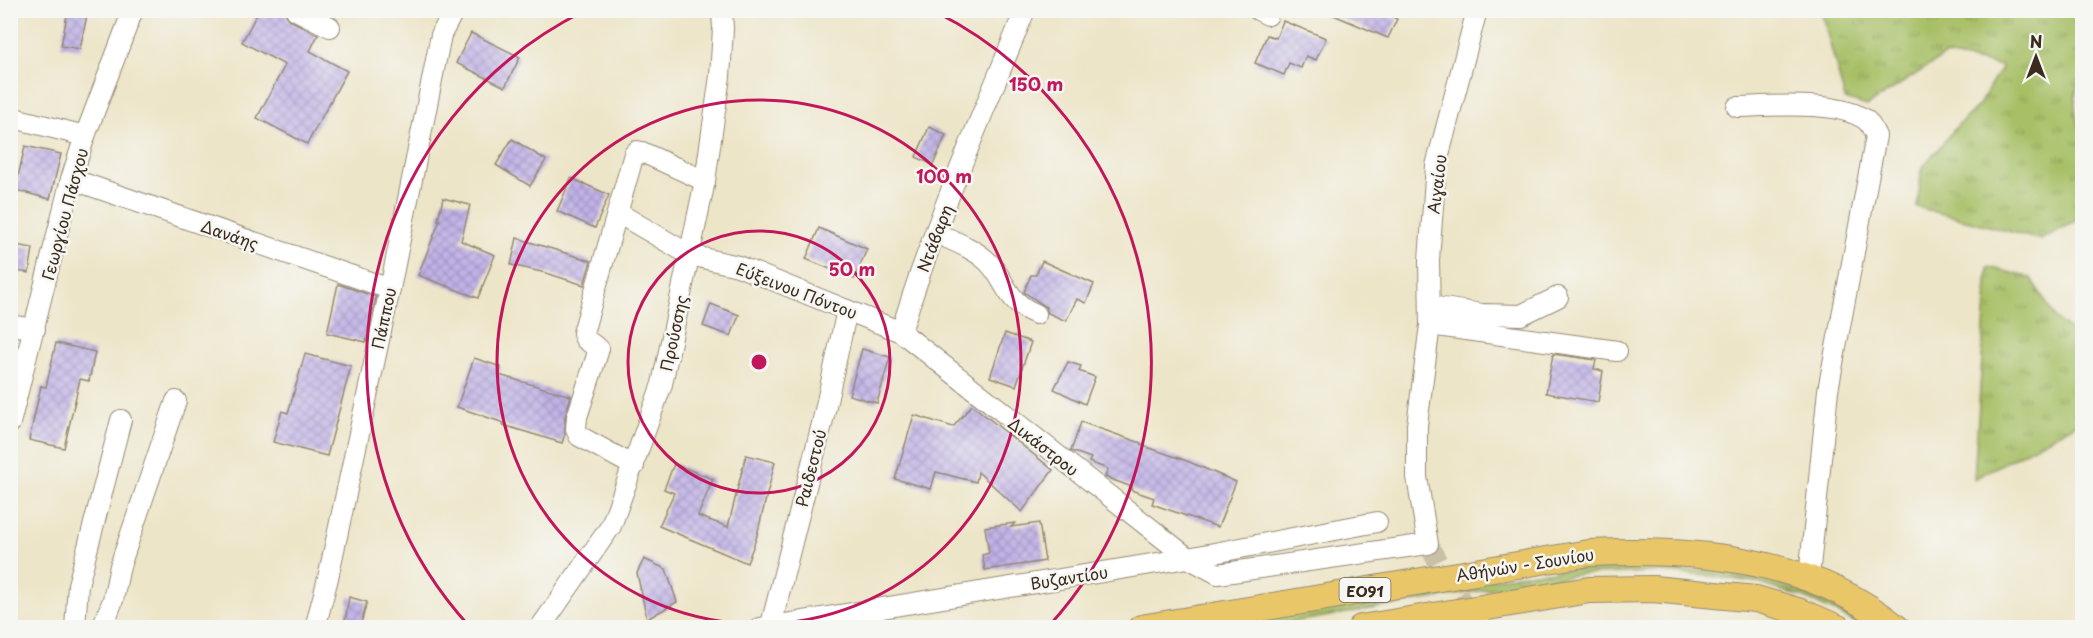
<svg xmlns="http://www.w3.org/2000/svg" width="2093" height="638" font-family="'Playpen Sans',sans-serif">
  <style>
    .grass { fill: url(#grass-tufts); stroke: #717542; stroke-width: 1.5 }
    .building { fill: url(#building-cross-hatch) }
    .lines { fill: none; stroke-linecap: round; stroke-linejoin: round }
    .minor-tunnel { stroke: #c9c0a6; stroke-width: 20; stroke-dasharray: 20 10; stroke-linecap: butt }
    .minor-casing { stroke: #948873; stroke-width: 22 }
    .major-casing { stroke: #948873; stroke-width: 28 }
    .minor { stroke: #fff; stroke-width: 20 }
    .major { stroke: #e9c769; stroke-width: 26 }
    .ring { fill: none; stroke: #c2185b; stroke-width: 3 }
    .labels { text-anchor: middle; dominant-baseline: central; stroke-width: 5; stroke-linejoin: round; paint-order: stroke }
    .shield { fill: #f6f6f2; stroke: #73675e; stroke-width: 1.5 }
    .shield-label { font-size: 15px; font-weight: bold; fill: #3b2a1e }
    .street-label { font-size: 16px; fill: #3b2a1e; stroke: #f6f6f2 }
    .centre { fill: #c2185b; stroke: #f6f6f2; stroke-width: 3 }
    .ring-label { font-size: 18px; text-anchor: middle; font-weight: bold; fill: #c2185b; stroke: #f6f6f2; stroke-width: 5; stroke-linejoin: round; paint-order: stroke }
  </style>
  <defs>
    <pattern id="grass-tufts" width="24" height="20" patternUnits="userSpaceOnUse" patternTransform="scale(1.5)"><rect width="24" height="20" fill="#a7c066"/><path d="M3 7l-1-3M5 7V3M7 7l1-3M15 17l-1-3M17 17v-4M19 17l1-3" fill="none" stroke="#899c53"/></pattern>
    <pattern id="building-cross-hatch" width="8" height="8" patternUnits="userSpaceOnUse" patternTransform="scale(1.5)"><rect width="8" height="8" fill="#c1b3e8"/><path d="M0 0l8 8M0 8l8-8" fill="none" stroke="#9e92bb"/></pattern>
  </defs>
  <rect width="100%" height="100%" fill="#f6f6f2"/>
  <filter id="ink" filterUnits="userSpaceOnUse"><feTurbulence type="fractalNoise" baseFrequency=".0167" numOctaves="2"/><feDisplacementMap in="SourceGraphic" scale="12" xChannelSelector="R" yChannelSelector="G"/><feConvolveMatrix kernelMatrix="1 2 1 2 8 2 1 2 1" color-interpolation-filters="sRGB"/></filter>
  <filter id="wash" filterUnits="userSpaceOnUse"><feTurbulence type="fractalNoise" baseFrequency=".008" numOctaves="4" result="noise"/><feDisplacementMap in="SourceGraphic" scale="24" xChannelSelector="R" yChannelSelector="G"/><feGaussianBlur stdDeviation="1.35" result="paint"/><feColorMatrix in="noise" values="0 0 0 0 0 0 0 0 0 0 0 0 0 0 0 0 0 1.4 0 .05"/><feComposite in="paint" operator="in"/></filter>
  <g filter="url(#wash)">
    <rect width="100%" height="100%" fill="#ede5c8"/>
    <g class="grass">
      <path d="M1821 11H2082V78C2071 92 2075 120 2082 135V217L2041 240 1917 207 1922 168 1958 125 1979 105 2002 66 1945 55 1867 106 1845 99Z"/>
      <path d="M1988 267 2031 278 2056 319 2082 339V421L1974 479Z"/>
      <path d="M1659 567C1742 573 1798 580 1870 627H1861L1838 613 1803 597 1754 582 1710 576 1658 572 1581 574 1263 627 1205 628 1523 574 1581 569Z"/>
    </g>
    <g id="blocks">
      <g class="building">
        <path d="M68 10H88L80 49 61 46Z"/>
        <path d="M259 10H283L290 20 318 35 310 51 347 71 307 144 257 118 285 65 242 42Z"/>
        <path d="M1377 10 1397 19 1388 38 1324 11Z"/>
        <path d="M1283 21 1326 38 1316 60 1306 56 1301 68 1289 63 1284 75 1255 63 1267 35 1276 38Z"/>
        <path d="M471 33 520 57 505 87 456 63Z"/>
        <path d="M929 127 946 135 933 165 916 157Z"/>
        <path d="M512 139 546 160 530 186 496 165Z"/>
        <path d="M25 146 61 154 50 199 15 190Z"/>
        <path d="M571 178 609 195 595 228 557 211Z"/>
        <path d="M443 198 470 205 461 241 495 255 478 298 418 275 440 220H438Z"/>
        <path d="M819 228 867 249 854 279 806 259Z"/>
        <path d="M517 238 591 261 584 285 546 273 511 265Z"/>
        <path d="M10 244 33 248 29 273 10 270Z"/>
        <path d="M1042 261 1094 284 1086 303 1077 299 1066 321 1048 313 1046 307 1024 292 1031 275H1036Z"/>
        <path d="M338 284 376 297 366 342 327 333Z"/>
        <path d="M711 304 739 315 731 336 703 326Z"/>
        <path d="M1005 333 1031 342 1016 386 990 377Z"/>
        <path d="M56 343 95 352 89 381 80 379 64 448 29 440 41 386 46 387Z"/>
        <path d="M862 349 890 357 877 403 849 395Z"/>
        <path d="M305 354 351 366 327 456 273 442 282 411 288 413Z"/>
        <path d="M1553 354 1596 360 1594 369 1603 371 1598 402 1546 393Z"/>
        <path d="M474 358 501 367 499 375 571 396 565 416V434L562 443 503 425 504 423 457 407Z"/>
        <path d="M1068 362 1081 366 1079 371 1095 377 1085 404 1054 389Z"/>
        <path d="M972 405 1053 470 1022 512 978 472 976 482 936 472 931 489 895 479 914 415 953 427Z"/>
        <path d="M1081 422 1141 443V445L1187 461 1236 482 1218 527 1152 504 1154 498 1131 490 1132 487 1105 477 1108 469 1089 462 1091 458 1071 451Z"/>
        <path d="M746 455 775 462 756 539 747 563 659 526 674 493 664 489 674 464 713 479 698 516 728 527Z"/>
        <path d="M1015 523 1011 527 1039 523 1045 561 985 570 982 555 989 553 985 527Z"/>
        <path d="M644 559 666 569 677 602 647 619 637 573Z"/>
        <path d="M349 597 367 602 360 627H344Z"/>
      </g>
    </g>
  </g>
  <g filter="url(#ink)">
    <use href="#blocks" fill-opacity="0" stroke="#948873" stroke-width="1.5"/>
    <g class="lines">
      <path class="minor-tunnel" d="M1428 544 1452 588 1475 618"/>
      <defs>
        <g id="minor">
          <path d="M296 10 330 27"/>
          <path d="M1258 10 1268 15"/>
          <path d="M1737 107C1772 106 1838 100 1866 120 1871 124 1873 131 1876 136L1828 390 1809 577"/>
          <path d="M10 117 85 136"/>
          <path d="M71 179 390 289"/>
          <path d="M618 213 690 255 738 266 901 332 1188 558 1218 574 1428 544 1417 477V425L1430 325 1429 260 1436 166 1477 10"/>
          <path d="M936 233C953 241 971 247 986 260 1007 279 1004 301 1036 314"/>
          <path d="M1430 306 1482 314 1521 315 1558 297"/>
          <path d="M10 325 35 329"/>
          <path d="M1430 325 1617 351"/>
          <path d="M901 332C934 223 982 117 1025 10"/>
          <path d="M10 423 71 179 85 136 133 10"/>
          <path d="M634 466 579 436 576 429 577 417 599 349 585 339 583 333 634 154 637 151 642 152 705 181"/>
          <path d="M771 625 822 424 847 310"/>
          <path d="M1480 625 1481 628"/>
          <path d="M75 628 78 585 121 420"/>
          <path d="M102 628 113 600 120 566 176 401"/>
          <path d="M315 628 328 578 390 289 441 35 454 10"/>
          <path d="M540 628 611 526 662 384 705 181 720 76 723 29 722 10"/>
          <path d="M760 628 1188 558 1377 522"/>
        </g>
        <g id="major">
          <path d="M1141 628 1589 553C1696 548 1811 558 1897 628"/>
          <path d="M1361 628 1589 590 1653 589 1756 599 1801 612 1838 628"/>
        </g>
      </defs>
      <use href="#minor" class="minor-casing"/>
      <use href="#major" class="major-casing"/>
      <use href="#minor" class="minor"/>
      <use href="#major" class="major"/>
    </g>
  </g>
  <g class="ring">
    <circle cx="759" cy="362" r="131"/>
    <circle cx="759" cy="362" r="262"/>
    <path d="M470 627A392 392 0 0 1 584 11M934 11A392 392 0 0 1 1048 627"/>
  </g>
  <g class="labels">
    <rect class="shield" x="1339.5" y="578" width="51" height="24" rx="4.5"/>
    <g class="shield-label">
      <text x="1365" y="590">ΕΟ91</text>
    </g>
    <g class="street-label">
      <text transform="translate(1436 184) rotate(-83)">Αιγαίου</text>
      <text transform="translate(64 214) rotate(-75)">Γεωργίου Πάσχου</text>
      <text transform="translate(230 234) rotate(19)">Δανάης</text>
      <text transform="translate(934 238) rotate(-69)">Ντάβαρη</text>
      <text transform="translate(797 290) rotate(21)">Εύξεινου Πόντου</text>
      <text transform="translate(383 318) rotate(-78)">Πάππου</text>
      <text transform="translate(673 333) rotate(-78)">Προύσσης</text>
      <text transform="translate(1044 446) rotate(38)">Δικάστρου</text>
      <text transform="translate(810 468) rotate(-76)">Ραιδεστού</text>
      <text transform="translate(1525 564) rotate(-9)">Αθήνών - Σουνίου</text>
      <text transform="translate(1069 577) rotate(-9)">Βυζαντίου</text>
    </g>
  </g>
  <circle cx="759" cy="362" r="9" class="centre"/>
  <g class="ring-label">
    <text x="1036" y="91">150 m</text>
    <text x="944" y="183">100 m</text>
    <text x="852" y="276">50 m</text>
  </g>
  <rect width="2093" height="638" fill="none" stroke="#f6f6f2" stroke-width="36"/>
  <g transform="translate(2036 57)" stroke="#f6f6f2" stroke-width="4.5" paint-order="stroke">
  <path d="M0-4.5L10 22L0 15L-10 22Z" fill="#3b2a1e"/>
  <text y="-9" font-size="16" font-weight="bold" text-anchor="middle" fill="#3b2a1e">N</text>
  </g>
</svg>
